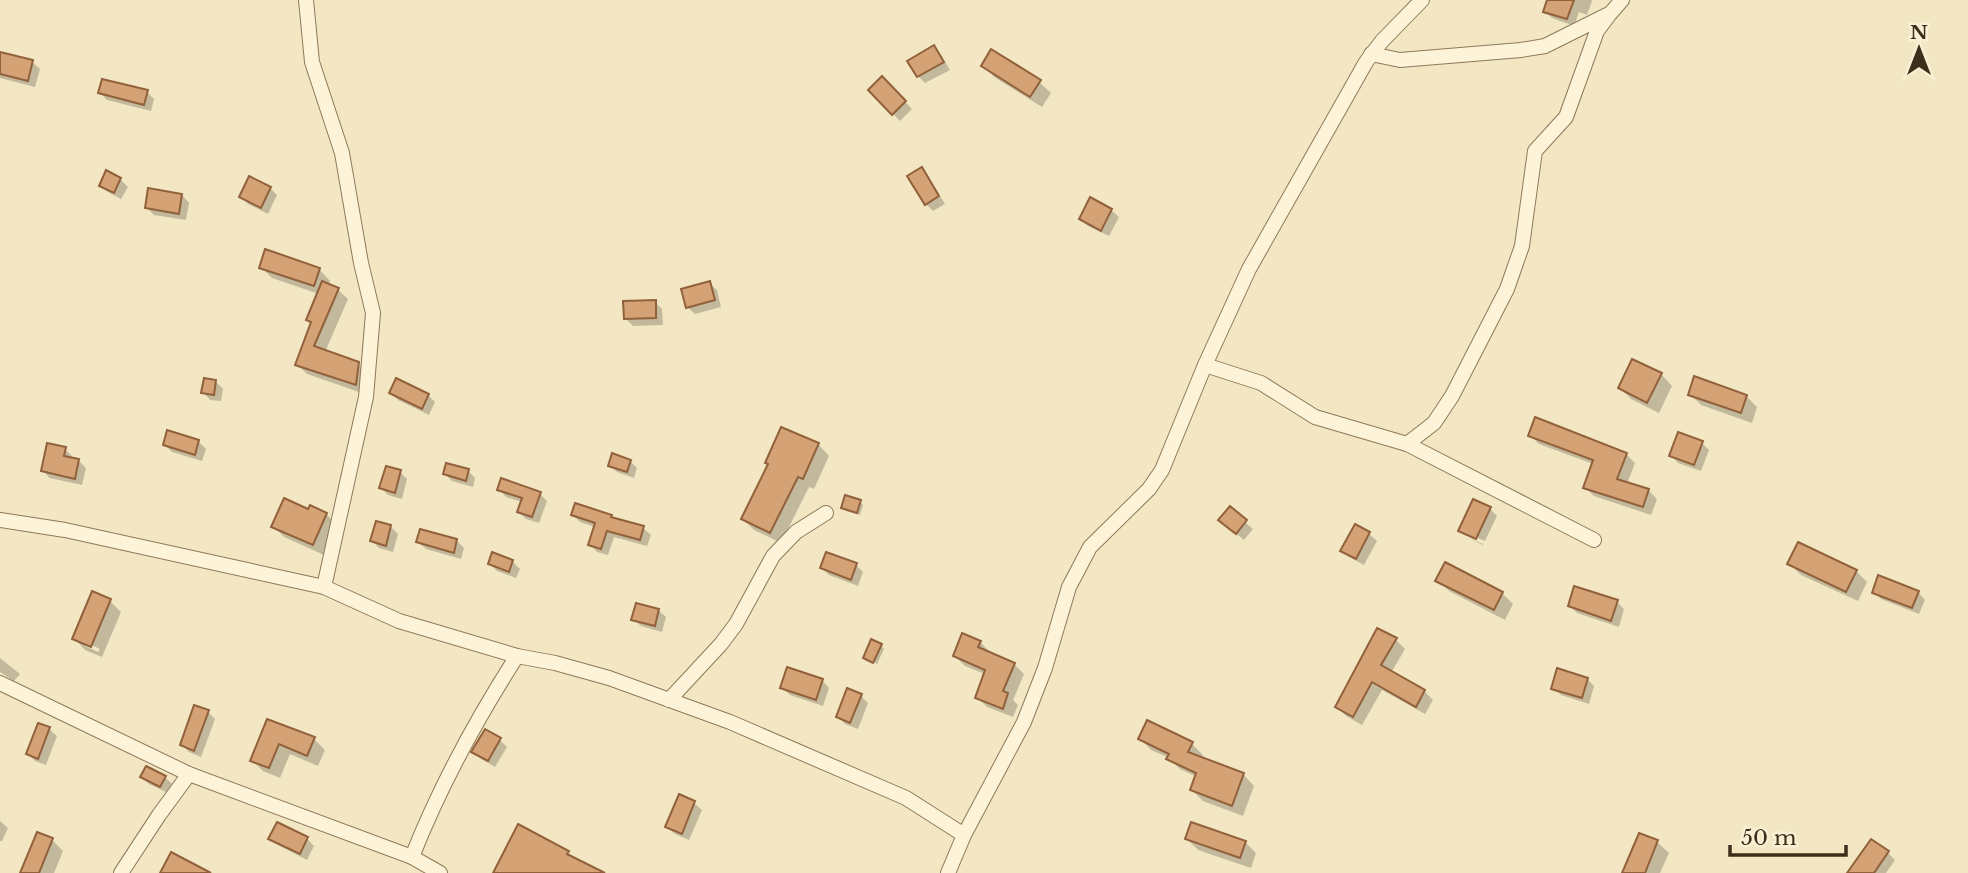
<svg xmlns="http://www.w3.org/2000/svg" width="1968" height="873" font-family="'Libre Baskerville',serif">
  <style>
    .shadow { fill: #0003; fill-rule: evenodd }
    .building { fill: #d5a275; stroke: #91613b; stroke-width: 2 }
    .lines { fill: none; stroke-linecap: round; stroke-linejoin: round }
    .minor-casing { stroke: #8f7858; stroke-width: 16 }
    .minor { stroke: #fcf3d8; stroke-width: 14 }
  </style>
  <rect width="100%" height="100%" fill="#f3e7c3"/>
  <g class="shadow">
    <path d="M1549 0H1591L1592 1 1587 15 1579 12 1574 26 1552 18 1545 11Z"/>
    <path d="M934 47 941 55 950 70 925 83 918 76Z"/>
    <path d="M0 54 32 62 40 69 35 87 0 78Z"/>
    <path d="M983 65 1039 82 1051 93 1042 107 994 77Z"/>
    <path d="M882 78 912 109 900 121 870 90Z"/>
    <path d="M147 92 154 99 151 111 107 100 100 93Z"/>
    <path d="M921 169 928 177 945 204 933 211 926 204Z"/>
    <path d="M107 173 120 179 128 187 121 199 108 192 101 185Z"/>
    <path d="M270 188 277 195 268 214 248 204 241 197Z"/>
    <path d="M182 195 189 203 186 220 154 215 147 208Z"/>
    <path d="M1091 200 1111 210 1119 217 1109 236 1088 226 1081 219Z"/>
    <path d="M261 267 319 269 330 281 328 285 338 290 348 299 325 352 358 364 368 374 365 394 307 374 297 364 312 324 308 319 319 294 272 278Z"/>
    <path d="M709 283 717 290 721 307 695 314 687 307Z"/>
    <path d="M655 302 662 309 663 325 633 326 626 319Z"/>
    <path d="M1661 374 1672 386 1659 413 1631 399 1620 388Z"/>
    <path d="M216 382 223 389 221 401 210 400 203 392Z"/>
    <path d="M391 393 428 395 435 402 429 415 398 400Z"/>
    <path d="M1690 394 1746 396 1757 407 1752 423 1701 405Z"/>
    <path d="M1530 435 1626 454 1635 463 1627 484 1648 490 1657 499 1651 515 1594 496 1585 487 1593 464 1539 444Z"/>
    <path d="M199 442 206 449 202 461 172 452 165 445Z"/>
    <path d="M1702 443 1709 450 1701 471 1678 463 1671 455Z"/>
    <path d="M818 444 829 456 814 489 809 487 781 543 754 530 743 519 770 465Z"/>
    <path d="M65 449 72 456 71 459 79 461 86 468 82 485 50 478 43 471Z"/>
    <path d="M630 461 637 468 634 478 617 472 610 465Z"/>
    <path d="M468 471 475 478 473 487 452 481 445 474Z"/>
    <path d="M400 472 407 479 402 499 388 495 381 488Z"/>
    <path d="M499 489 540 494 547 501 539 523 526 519 519 512 522 502 506 497Z"/>
    <path d="M1474 501 1490 509 1497 516 1483 545 1466 537 1483 544 1485 541 1466 533V536L1460 530Z"/>
    <path d="M860 502 863 505 860 515 846 511 843 507Z"/>
    <path d="M1230 509 1253 529 1244 540 1228 527Z"/>
    <path d="M309 511 326 514 337 525 324 555 284 537 273 526Z"/>
    <path d="M573 515 611 516 616 520 643 528 651 535 647 546 614 537 608 555 597 552 590 544 595 527 580 522Z"/>
    <path d="M377 523 391 527 398 534 393 552 379 548 372 541Z"/>
    <path d="M1356 526 1369 534 1377 541 1364 565 1349 557 1342 550Z"/>
    <path d="M457 541 464 548 461 559 426 549 418 542Z"/>
    <path d="M512 561 520 569 516 578 497 571 490 564Z"/>
    <path d="M1790 564 1856 571 1867 582 1858 601 1801 575Z"/>
    <path d="M856 565 863 572 858 586 829 575 822 568Z"/>
    <path d="M1438 580 1502 593 1513 604 1505 620 1449 591Z"/>
    <path d="M1874 592H1918L1925 600 1919 614 1881 599Z"/>
    <path d="M110 601 121 612 102 657 85 650 74 638ZM85 642 100 649 98 652 85 646Z"/>
    <path d="M1617 602 1624 609 1619 627 1577 613 1570 606Z"/>
    <path d="M658 610 666 617 662 632 641 626 633 619Z"/>
    <path d="M1396 640 1405 649 1391 673 1424 691 1433 700 1425 714 1382 690 1362 725 1346 716 1337 707Z"/>
    <path d="M980 642 990 652 1014 664 1024 674 1013 700 1018 705 1013 717 987 707 977 697 985 674 965 666 955 656Z"/>
    <path d="M881 646 884 649 877 664 865 657Z"/>
    <path d="M0 658 20 674 14 681 0 672Z"/>
    <path d="M1587 679 1594 686 1589 704 1561 695 1553 688Z"/>
    <path d="M822 680 829 688 823 706 790 695 782 688Z"/>
    <path d="M861 696 868 703 858 729 845 724 838 716Z"/>
    <path d="M208 712 215 719 201 757 189 752 182 745Z"/>
    <path d="M268 721 314 739 325 750 318 766 290 754 280 778 263 771 252 760Z"/>
    <path d="M39 725 49 729 57 736 46 765 35 761 28 754Z"/>
    <path d="M1140 738 1192 744 1203 755 1201 759 1243 774 1254 786 1243 816 1203 801 1192 790 1197 777 1180 769 1167 757 1151 750Z"/>
    <path d="M500 740 507 747 495 767 481 759 474 752Z"/>
    <path d="M142 777H165L172 784 168 793 149 784Z"/>
    <path d="M680 797 694 803 702 810 689 840 675 834 667 827Z"/>
    <path d="M0 821 8 828 2 841H0Z"/>
    <path d="M1640 835 1657 842 1669 853 1660 873H1624Z"/>
    <path d="M271 838 307 839 314 846 307 860 278 845Z"/>
    <path d="M1187 839 1245 842 1256 853 1251 868 1198 850Z"/>
    <path d="M52 840 63 851 54 873H22Z"/>
    <path d="M1888 853 1895 860 1886 873H1849Z"/>
  </g>
  <g class="building">
    <path d="M1547 0H1574L1567 19 1543 12Z"/>
    <path d="M934 45 944 62 917 77 907 61Z"/>
    <path d="M991 49 1041 80 1030 97 981 66Z"/>
    <path d="M0 52 33 60 28 81 0 74Z"/>
    <path d="M882 76 906 101 892 115 868 90Z"/>
    <path d="M102 79 148 90 144 105 98 93Z"/>
    <path d="M922 167 939 196 925 205 907 176Z"/>
    <path d="M106 170 121 178 114 193 99 186Z"/>
    <path d="M249 176 271 187 261 208 239 197Z"/>
    <path d="M148 188 182 194 179 214 145 208Z"/>
    <path d="M1090 197 1112 209 1101 231 1079 219Z"/>
    <path d="M265 249 320 268 314 286 259 268Z"/>
    <path d="M322 281 339 288 314 346 359 362 356 385 295 365 311 322 306 320Z"/>
    <path d="M710 281 715 300 686 308 681 289Z"/>
    <path d="M656 300V318L624 319 623 301Z"/>
    <path d="M1632 359 1662 373 1647 403 1618 388Z"/>
    <path d="M1694 376 1747 395 1741 413 1688 395Z"/>
    <path d="M204 378 216 380 214 395 201 393Z"/>
    <path d="M396 378 429 394 422 409 389 393Z"/>
    <path d="M1535 417 1627 453 1617 479 1649 489 1643 507 1583 488 1593 460 1528 436Z"/>
    <path d="M781 427 819 443 803 479 798 477 770 533 741 519 768 464 765 463Z"/>
    <path d="M167 430 199 440 195 455 163 445Z"/>
    <path d="M1678 432 1703 441 1694 465 1669 456Z"/>
    <path d="M47 443 66 447 64 456 79 459 75 479 41 471Z"/>
    <path d="M612 453 631 460 627 472 608 466Z"/>
    <path d="M446 463 469 469 466 481 443 474Z"/>
    <path d="M386 466 401 470 395 493 379 488Z"/>
    <path d="M501 478 541 492 532 517 517 512 522 498 497 490Z"/>
    <path d="M845 495 861 500 857 513 841 508Z"/>
    <path d="M284 498 308 509 310 505 327 513 313 545 271 527Z"/>
    <path d="M1473 499 1491 507 1476 539 1458 531Z"/>
    <path d="M575 503 612 515 611 517 644 526 640 540 607 531 601 549 588 545 595 523 571 515Z"/>
    <path d="M1230 506 1247 520 1236 534 1218 520Z"/>
    <path d="M376 521 391 525 386 546 370 541Z"/>
    <path d="M1355 524 1370 532 1356 559 1340 551Z"/>
    <path d="M420 529 457 539 454 553 416 542Z"/>
    <path d="M1798 542 1857 570 1846 592 1787 564Z"/>
    <path d="M492 552 513 560 509 572 488 564Z"/>
    <path d="M826 552 857 563 851 580 820 568Z"/>
    <path d="M1445 562 1503 592 1494 610 1435 581Z"/>
    <path d="M1878 575 1919 591 1912 608 1872 593Z"/>
    <path d="M1574 586 1618 600 1611 621 1568 606Z"/>
    <path d="M92 591 111 599 91 647 72 639Z"/>
    <path d="M636 603 659 609 655 626 631 620Z"/>
    <path d="M1377 628 1397 638 1381 665 1425 690 1416 707 1372 682 1353 717 1335 707Z"/>
    <path d="M962 633 981 641 978 647 1015 663 1003 691 1008 693 1003 709 975 698 985 670 953 656Z"/>
    <path d="M871 639 882 644 873 663 863 658Z"/>
    <path d="M787 667 823 679 816 700 780 688Z"/>
    <path d="M1557 668 1588 678 1582 698 1551 689Z"/>
    <path d="M847 688 862 694 850 723 836 717Z"/>
    <path d="M194 705 209 710 194 751 180 745Z"/>
    <path d="M267 719 315 737 307 756 279 744 269 768 250 761Z"/>
    <path d="M1147 720 1193 742 1188 752 1244 773 1232 806 1190 790 1196 773 1166 759 1169 754 1138 739Z"/>
    <path d="M38 723 50 727 38 759 26 754Z"/>
    <path d="M485 729 501 738 488 761 471 752Z"/>
    <path d="M146 766 166 776 160 787 140 777Z"/>
    <path d="M679 794 695 801 682 834 665 827Z"/>
    <path d="M277 822 308 837 300 854 268 839Z"/>
    <path d="M1191 822 1246 841 1240 858 1185 839Z"/>
    <path d="M518 824 569 851 567 854 605 873H493Z"/>
    <path d="M37 832 53 838 39 873H20Z"/>
    <path d="M1639 833 1658 840 1645 873H1622Z"/>
    <path d="M1871 839 1889 851 1874 873H1847Z"/>
    <path d="M171 852 211 873H160Z"/>
  </g>
  <g class="lines">
    <defs>
      <g id="minor">
        <path d="M306 0 312 62 342 153 361 263 373 313 366 397 324 587"/>
        <path d="M1371 54 1400 60 1521 50 1545 46 1607 15"/>
        <path d="M1205 365 1261 383 1315 417 1407 444 1594 540"/>
        <path d="M1407 444 1434 423 1452 396 1507 289 1522 246 1535 151 1566 117 1597 31 1609 15 1622 0"/>
        <path d="M0 520 65 530 324 587 399 621 517 656 555 663 609 678 730 722 906 798 964 835"/>
        <path d="M0 683 189 774 412 857 440 873"/>
        <path d="M669 700 721 644 736 624 773 556 796 532 826 513"/>
        <path d="M412 857C440 786 476 720 517 656"/>
        <path d="M121 873 159 815 189 774"/>
        <path d="M948 873 964 835 1024 722 1045 668 1069 587 1090 547 1149 489 1162 470 1205 365 1249 269 1366 62 1382 41 1422 0"/>
      </g>
    </defs>
    <use href="#minor" class="minor-casing"/>
    <use href="#minor" class="minor"/>
  </g>
  <g transform="translate(1919 49)" stroke="#f9f0d4" stroke-width="5" paint-order="stroke">
  <path d="M0-5L12 26L0 18L-12 26Z" fill="#3e2f1d"/>
  <text y="-10" font-size="19" font-weight="bold" text-anchor="middle" fill="#3e2f1d">N</text>
  </g>
  <path d="M1730 845v10h116v-10" fill="none" stroke="#3e2f1d" stroke-width="3.5"/>
  <text x="1741" y="845" font-size="21" fill="#3e2f1d" stroke="#f9f0d4" stroke-width="5" paint-order="stroke">50 m</text>
</svg>
